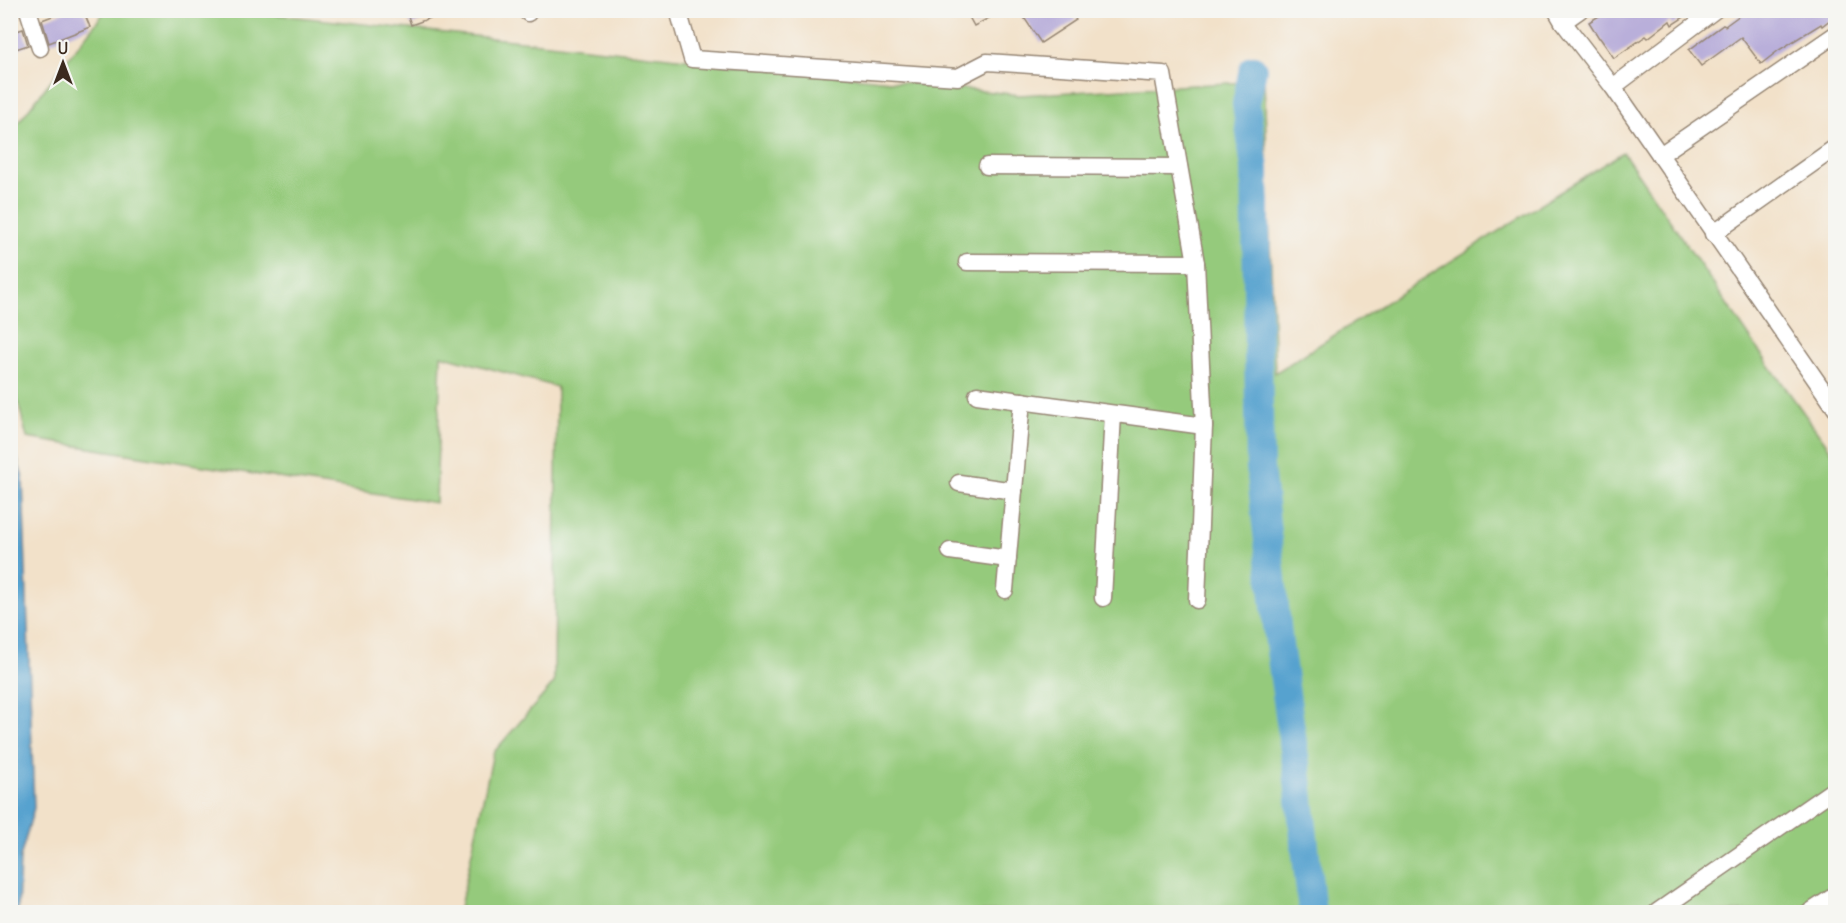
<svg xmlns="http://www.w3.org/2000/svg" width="1846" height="923" font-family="Delius,sans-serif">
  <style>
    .green { fill: #95ca7c; stroke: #687a4d; stroke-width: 1.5 }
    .water { fill: #57a2cf; stroke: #496676; stroke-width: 1.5 }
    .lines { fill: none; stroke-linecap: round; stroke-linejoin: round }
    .river { stroke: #57a2cf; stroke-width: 28 }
    .building { fill: #b9afda }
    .street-casing { stroke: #968674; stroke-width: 19 }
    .street { stroke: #fff; stroke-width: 16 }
  </style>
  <rect width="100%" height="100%" fill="#f6f6f2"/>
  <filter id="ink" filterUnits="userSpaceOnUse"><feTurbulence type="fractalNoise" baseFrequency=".0167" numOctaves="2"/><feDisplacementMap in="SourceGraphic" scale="12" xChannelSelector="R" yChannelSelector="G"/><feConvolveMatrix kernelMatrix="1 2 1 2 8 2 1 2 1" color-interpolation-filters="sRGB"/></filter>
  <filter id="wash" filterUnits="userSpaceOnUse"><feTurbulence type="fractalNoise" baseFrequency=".008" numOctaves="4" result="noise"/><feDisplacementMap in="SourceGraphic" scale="24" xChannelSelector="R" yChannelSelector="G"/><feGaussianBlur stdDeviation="1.35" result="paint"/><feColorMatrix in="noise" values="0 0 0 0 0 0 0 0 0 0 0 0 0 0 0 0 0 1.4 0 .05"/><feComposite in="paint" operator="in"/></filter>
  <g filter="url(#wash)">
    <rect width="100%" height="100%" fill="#f2e1c9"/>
    <path class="green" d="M106 10 243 11 1020 95 1264 81 1275 373 1623 152 1759 351 1835 456V912H459L493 753 554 683 557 387 441 355 436 503 27 438 10 369V133Z"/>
    <path class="water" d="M10 433 23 478 34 808 20 858 18 912H10Z"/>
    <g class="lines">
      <path class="river" d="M1253 69 1246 104 1255 169 1260 467 1279 644 1297 771 1312 912"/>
    </g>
    <g id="blocks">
      <g class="building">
        <path d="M68 10H83L90 27 49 43 42 20Z"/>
        <path d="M406 10H447V12L411 25Z"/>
        <path d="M977 10H1004L974 26 968 15Z"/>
        <path d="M1019 10H1070L1076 20 1041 43Z"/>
        <path d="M1609 10H1695L1672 25 1670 21 1648 38 1646 36 1614 58 1600 38H1599L1589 22Z"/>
        <path d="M1747 10H1836V15L1822 26 1821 24 1779 50 1761 64 1741 37 1701 66 1689 50 1723 25 1725 26Z"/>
        <path d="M23 29 28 45 10 51V33Z"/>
      </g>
    </g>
  </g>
  <g filter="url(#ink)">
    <use href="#blocks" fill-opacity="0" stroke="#968674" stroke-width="1.5"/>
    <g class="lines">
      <defs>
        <g id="street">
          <path d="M28 10 40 48"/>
          <path d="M527 10 528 13"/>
          <path d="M678 10 692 59 958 77 987 62 1163 74 1196 263 1204 426 1197 600"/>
          <path d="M1556 10 1563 22 1613 87 1836 409"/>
          <path d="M1563 22 1580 10"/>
          <path d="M1613 87 1715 10"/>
          <path d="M1660 155 1836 34"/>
          <path d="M987 166 1179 167"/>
          <path d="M1713 234 1836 147"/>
          <path d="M967 262 1196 263"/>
          <path d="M977 395 1204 426"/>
          <path d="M959 483 1014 491"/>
          <path d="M950 551 1008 559"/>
          <path d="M1005 590 1022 401"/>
          <path d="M1103 598 1113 414"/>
          <path d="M1657 912 1836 788"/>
          <path d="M1810 912 1836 895"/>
        </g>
      </defs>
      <use href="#street" class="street-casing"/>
      <use href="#street" class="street"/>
    </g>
  </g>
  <rect width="1846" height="923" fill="none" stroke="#f6f6f2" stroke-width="36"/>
  <g transform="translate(63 63)" stroke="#f6f6f2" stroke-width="4.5" paint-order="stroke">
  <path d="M0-4.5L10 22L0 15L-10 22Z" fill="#3b2a1e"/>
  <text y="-9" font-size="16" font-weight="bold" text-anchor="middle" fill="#3b2a1e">U</text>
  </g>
</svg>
